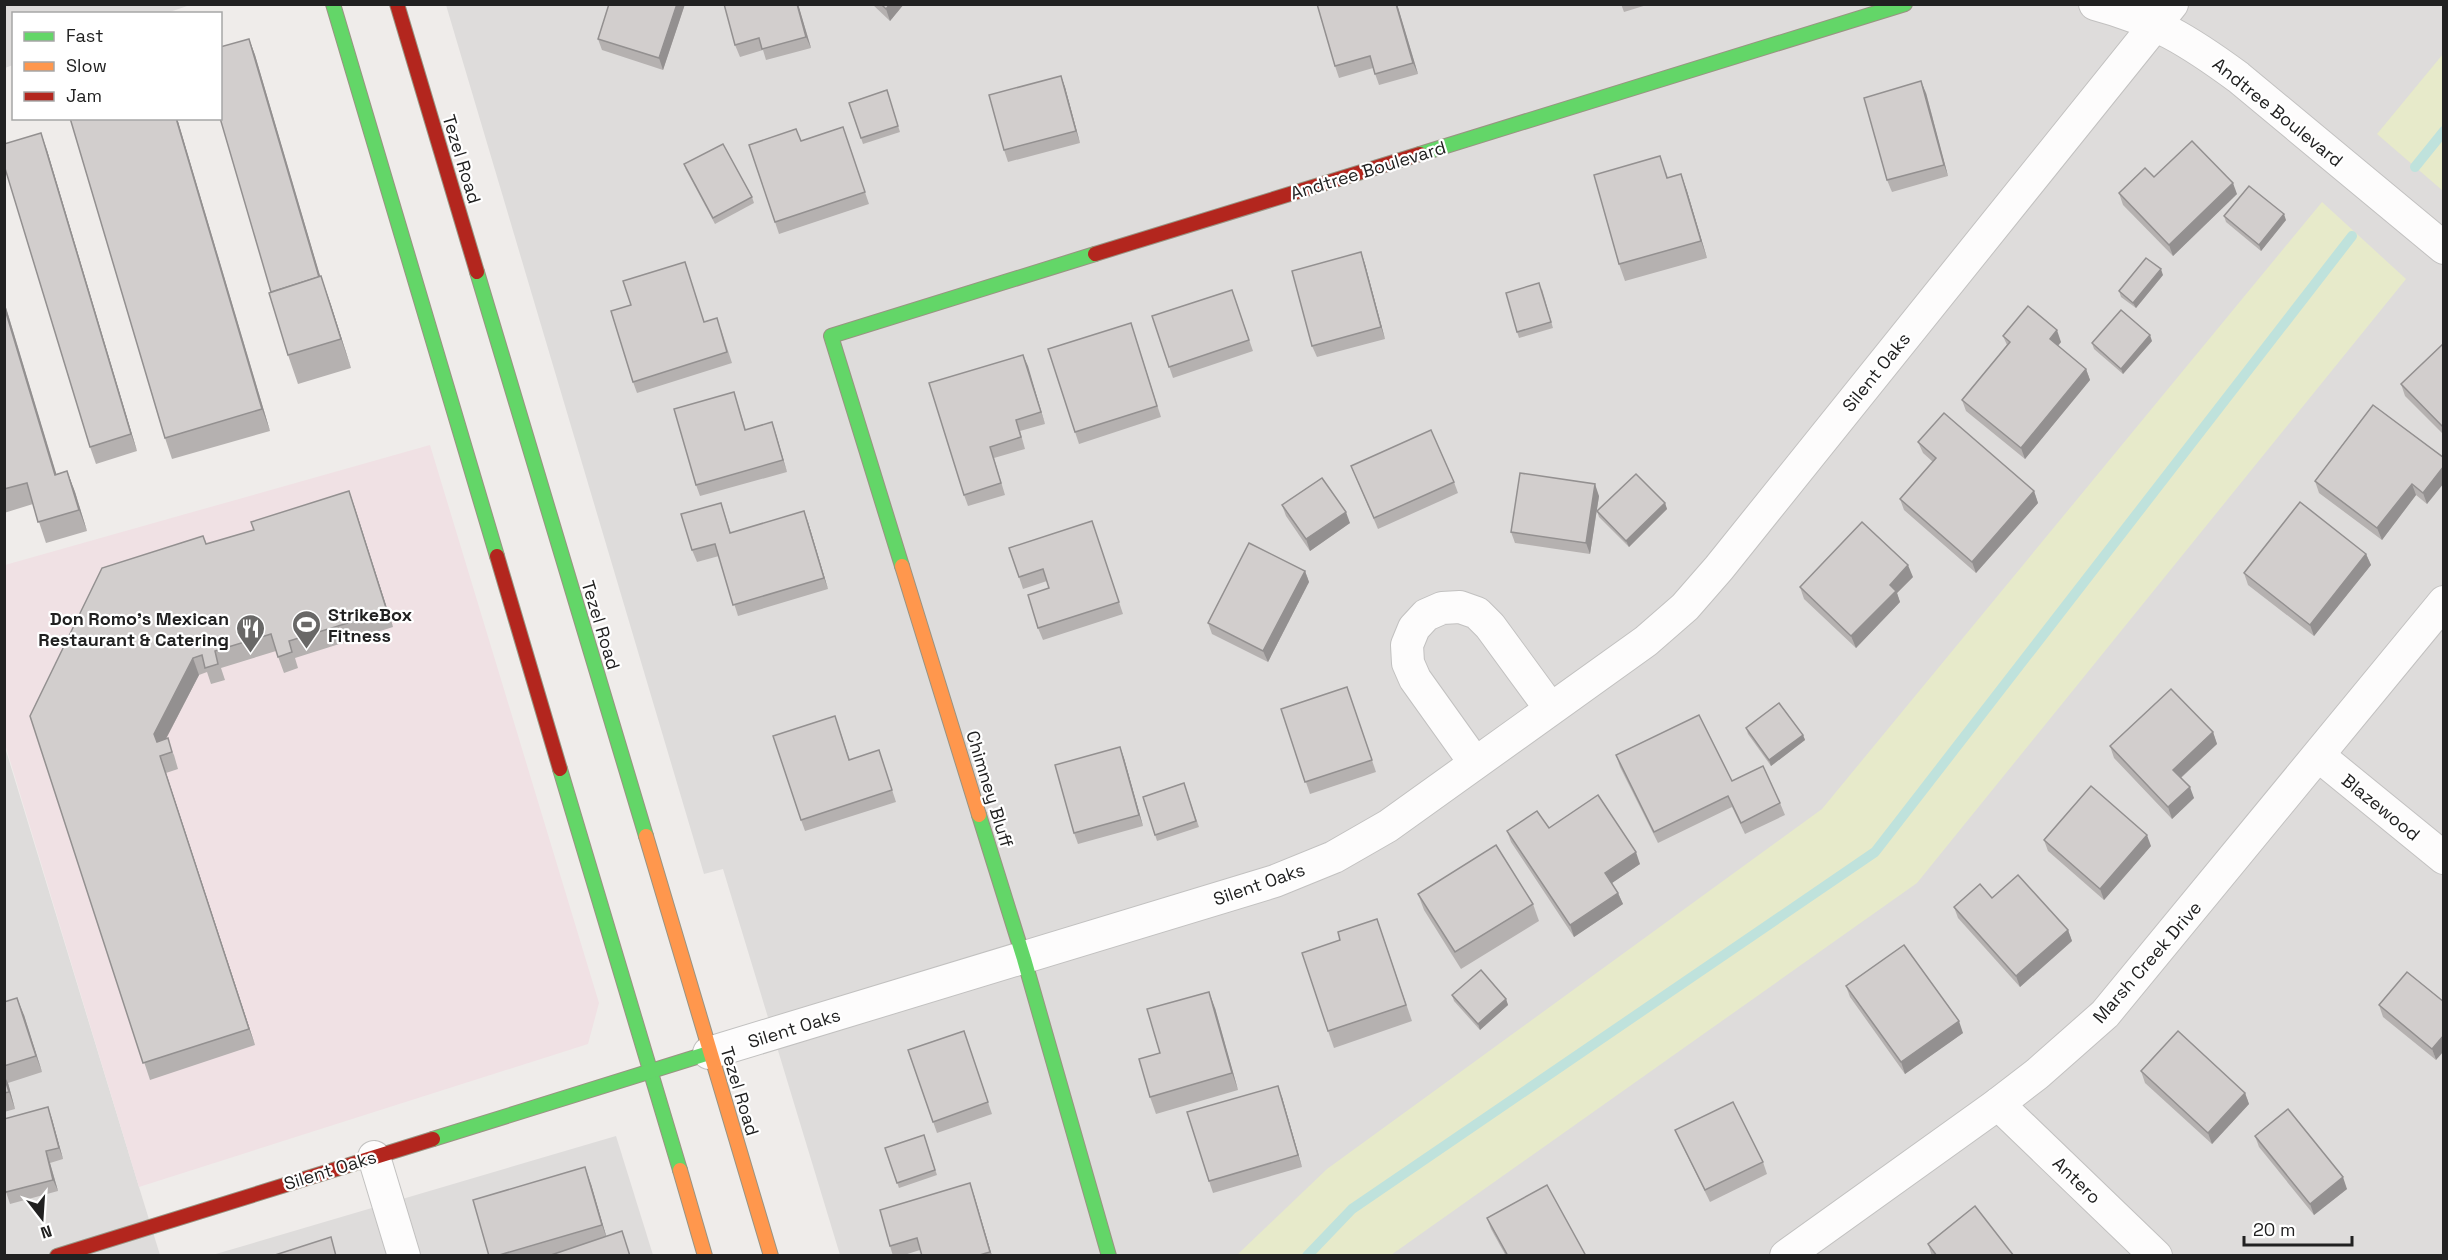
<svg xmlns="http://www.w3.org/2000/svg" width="2448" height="1260" font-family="'Space Grotesk',sans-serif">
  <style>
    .residential { fill: #dedcdb }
    .commercial { fill: #f0e1e4 }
    .grass { fill: #e7eaca }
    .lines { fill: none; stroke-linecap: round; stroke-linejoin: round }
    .stream { stroke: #bfe2dc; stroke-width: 10 }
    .street-casing { stroke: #c2c1c0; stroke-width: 34 }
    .fast-casing { stroke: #999382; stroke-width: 16 }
    .slow-casing { stroke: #999382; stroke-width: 16 }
    .jam-casing { stroke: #999382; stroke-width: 16 }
    .street { stroke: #fdfcfc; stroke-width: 32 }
    .fast { stroke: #63d668; stroke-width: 14 }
    .slow { stroke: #ff974d; stroke-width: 14 }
    .jam { stroke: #b3261e; stroke-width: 14 }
    .wall { fill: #b5b1b0 }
    .shaded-wall { fill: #939090 }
    .building { fill: #d2cecd; stroke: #939090; stroke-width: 1.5 }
    .labels { text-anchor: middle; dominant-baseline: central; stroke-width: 4.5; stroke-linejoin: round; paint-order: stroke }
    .street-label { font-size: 18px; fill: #212121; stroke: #fff }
    .poi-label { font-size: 18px; font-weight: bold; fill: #212121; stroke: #fff; text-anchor: start }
  </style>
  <rect width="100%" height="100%" fill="#efecea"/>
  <g class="residential">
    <path d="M4 5 5 4 190 5 164 14H14L13 65 5 68Z"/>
    <path d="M446 5H2443V1255H840L723 869 704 874Z"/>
    <path d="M4 744 139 1187 160 1255H5Z"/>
    <path d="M616 1136 653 1255 209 1256Z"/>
  </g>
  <path class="commercial" d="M430 445 599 1003 588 1044 139 1187 5 744V565Z"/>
  <g class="grass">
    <path d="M2443 54 2444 191H2443L2377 134Z"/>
    <path d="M2322 202 2406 279 1917 883 1391 1255H1237L1327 1169 1822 809Z"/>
  </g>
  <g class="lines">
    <g class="stream">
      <path d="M2415 167 2444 131"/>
      <path d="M1307 1256 1352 1209 1875 852 2352 236"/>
    </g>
    <defs>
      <g id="street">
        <path d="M2095 4C2155 20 2189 41 2238 77L2444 248"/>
        <path d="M2319 756 2444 858"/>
        <path d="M1475 763 1415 679 1408 663 1407 645 1414 628 1426 615 1442 608 1460 607 1477 613 1490 626 1550 708"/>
        <path d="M709 1053 1275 881 1334 857 1388 826 1646 641 1685 607 1719 568 2172 4"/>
        <path d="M1998 1104 2156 1256"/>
        <path d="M374 1157 404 1256"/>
        <path d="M1786 1256 1998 1104 2037 1074 2105 1014 2444 602"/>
      </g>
      <g id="fast">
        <path d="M333 4 497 556"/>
        <path d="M1420 154 1905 4"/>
        <path d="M477 272 646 836"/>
        <path d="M902 566 831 336 1095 254"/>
        <path d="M560 769 680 1170"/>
        <path d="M979 815 1024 959 1109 1256"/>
        <path d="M433 1139 709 1053"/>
      </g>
      <g id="slow">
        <path d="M902 566 979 815"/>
        <path d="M646 836 771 1256"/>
        <path d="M680 1170 705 1256"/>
      </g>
      <g id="jam">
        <path d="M397 4 477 272"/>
        <path d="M1095 254 1420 154"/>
        <path d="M497 556 560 769"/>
        <path d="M57 1256 433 1139"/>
      </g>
    </defs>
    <use href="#street" class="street-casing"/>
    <use href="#fast" class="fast-casing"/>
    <use href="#slow" class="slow-casing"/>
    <use href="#jam" class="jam-casing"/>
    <use href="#street" class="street"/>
    <use href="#fast" class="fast"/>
    <use href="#slow" class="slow"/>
    <use href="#jam" class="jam"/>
  </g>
  <g class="wall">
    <path d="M609 4H685L663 70 602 50 598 39Z"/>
    <path d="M798 4 811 48 766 60 763 50 740 57 735 45Z"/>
    <path d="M872 4H904L890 21Z"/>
    <path d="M1397 4 1418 74 1379 85 1373 68 1339 78 1335 66Z"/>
    <path d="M1621 4H1650L1624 12Z"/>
    <path d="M249 39 255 55 320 276 331 305 351 368 298 384 288 355 271 292Z"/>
    <path d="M1061 76 1065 87 1080 143 1008 162 1004 150Z"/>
    <path d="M887 90 900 132 863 144 849 103Z"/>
    <path d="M1926 93 1948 176 1892 192 1887 180Z"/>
    <path d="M70 118H177L270 431 172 459 165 438Z"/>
    <path d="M843 127 869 204 779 234 749 145 801 141Z"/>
    <path d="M47 150 137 451 96 464 90 447Z"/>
    <path d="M684 164 752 197 754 203 715 224 686 170Z"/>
    <path d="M1666 172 1668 178 1681 174 1687 191 1707 258 1625 281 1619 264Z"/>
    <path d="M2154 177 2237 194 2173 256 2123 205 2119 193Z"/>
    <path d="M2224 216 2286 220 2261 251 2226 222Z"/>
    <path d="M1361 252 1365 264 1385 339 1317 357 1312 346Z"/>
    <path d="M685 262 704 322 721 329 732 363 637 393 633 382 631 305Z"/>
    <path d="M2163 275 2136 308 2121 297 2119 291Z"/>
    <path d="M1542 289 1553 328 1519 338 1517 332Z"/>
    <path d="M1232 290 1253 351 1173 378 1152 316Z"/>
    <path d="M4 301 56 474 67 471 75 492 87 531 46 543 33 504 4 513Z"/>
    <path d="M1131 323 1161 417 1079 444 1075 432Z"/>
    <path d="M2003 336 2061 342 2058 346 2086 369 2090 380 2025 459 1966 411 1962 400 2007 345Z"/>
    <path d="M2152 341 2123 374 2094 349 2092 343Z"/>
    <path d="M2444 343V435L2405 396 2401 384Z"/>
    <path d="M1023 355 1045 424 1020 431 1025 449 994 458 1005 495 968 506 964 495Z"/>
    <path d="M734 392 746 430 772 422 787 472 700 496 696 485Z"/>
    <path d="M1918 442 2034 491 2038 503 1976 573 1904 510 1900 499 1933 462 1923 453Z"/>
    <path d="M2444 458 2427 504 2416 495 2382 540 2319 493 2315 481Z"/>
    <path d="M1351 466 1454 482 1458 493 1378 529Z"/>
    <path d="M349 491 393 627 295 658 298 668 284 673 276 651 221 668 225 680 211 684 207 672 199 675 166 739 174 755 178 769 166 773 255 1045 150 1080 30 716 206 544 254 530Z"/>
    <path d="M1599 496 1590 554 1515 543 1511 532Z"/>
    <path d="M721 503 731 533 808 522 828 589 738 616 719 556 697 562 692 550Z"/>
    <path d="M1665 503 1667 509 1629 547 1599 517 1597 511Z"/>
    <path d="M1282 505 1350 523 1310 551 1286 516Z"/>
    <path d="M1092 521 1123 614 1043 640 1038 628 1049 588 1047 581 1023 589 1019 577Z"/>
    <path d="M2366 554 2371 565 2314 636 2248 585 2244 573Z"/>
    <path d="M1305 571 1309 582 1268 662 1212 634 1208 623Z"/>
    <path d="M1913 577 1897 593 1900 602 1856 648 1804 599 1800 587Z"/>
    <path d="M1347 687 1376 772 1310 794 1281 709Z"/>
    <path d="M835 716 850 760 879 750 896 802 805 831 801 820Z"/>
    <path d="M1746 728 1803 735 1805 740 1771 766 1748 734Z"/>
    <path d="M2213 732 2217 744 2181 778 2194 798 2172 819 2114 758 2110 746Z"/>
    <path d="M1120 747 1124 758 1143 826 1078 844 1074 833Z"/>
    <path d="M1616 755 1732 781 1780 803 1785 815 1745 834 1732 807 1658 843 1620 767Z"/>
    <path d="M1184 783 1199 827 1157 841 1143 797Z"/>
    <path d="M1549 828 1640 864 1612 883 1618 893 1623 904 1574 937 1511 842 1507 831Z"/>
    <path d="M2044 840 2151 846 2104 900 2048 851Z"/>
    <path d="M1418 894 1533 904 1539 921 1461 969 1424 910Z"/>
    <path d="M1992 898 2068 930 2072 941 2020 987 1958 918 1954 907Z"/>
    <path d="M1377 919 1412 1021 1334 1048 1328 1031 1340 940Z"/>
    <path d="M2407 972 2436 1060 2383 1017 2379 1005Z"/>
    <path d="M1846 986 1963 1033 1905 1074 1850 997Z"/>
    <path d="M1452 995 1506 999 1508 1005 1480 1030 1454 1001Z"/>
    <path d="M4 1002 24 1015 42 1072 8 1083 15 1109 4 1112Z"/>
    <path d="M1215 1008 1238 1090 1156 1114 1150 1097Z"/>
    <path d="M964 1031 992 1114 937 1133 908 1050Z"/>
    <path d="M2141 1071 2245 1093 2249 1104 2212 1144 2145 1083Z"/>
    <path d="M1282 1097 1302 1167 1213 1193 1209 1181Z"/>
    <path d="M48 1107 52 1119 63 1159 50 1163 58 1191 10 1204 6 1192Z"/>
    <path d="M1675 1130 1763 1162 1767 1174 1710 1202 1680 1141Z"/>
    <path d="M924 1135 937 1175 899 1188 885 1148Z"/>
    <path d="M2255 1136 2347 1189 2314 1215 2259 1147Z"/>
    <path d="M591 1184 606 1236 631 1256H489Z"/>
    <path d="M974 1195 992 1256H922L920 1250 901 1256H893L890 1246Z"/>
    <path d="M1487 1218 1586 1256H1506L1491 1229Z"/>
    <path d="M1928 1244 2014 1256H1932Z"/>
  </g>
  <g class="shaded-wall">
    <path d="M677 4H685L663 70 659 58Z"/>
    <path d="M797 4H798L811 48 806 37Z"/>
    <path d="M890 4H904L890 21 886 9Z"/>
    <path d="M1396 4H1397L1418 74 1413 63Z"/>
    <path d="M249 39 255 55 326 296 320 279Z"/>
    <path d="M1061 76 1065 87 1080 143 1076 131Z"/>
    <path d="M1921 81 1926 93 1948 176 1944 165Z"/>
    <path d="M176 118H177L270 431 262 409Z"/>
    <path d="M41 133 47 150 137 451 131 434Z"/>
    <path d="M1681 174 1687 191 1707 258 1701 241Z"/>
    <path d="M2233 183 2237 194 2173 256 2169 245Z"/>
    <path d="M2284 214 2286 220 2261 251 2259 245Z"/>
    <path d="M1361 252 1365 264 1385 339 1381 327Z"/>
    <path d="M2161 269 2163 275 2136 308 2133 303Z"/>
    <path d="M321 276 331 305 351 368 341 339Z"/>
    <path d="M4 301 63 496 55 475 4 306Z"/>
    <path d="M2057 330 2061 342 2054 350 2050 339Z"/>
    <path d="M2150 335 2152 341 2123 374 2121 369Z"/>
    <path d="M1023 355 1028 366 1045 424 1041 412Z"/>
    <path d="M2086 369 2090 380 2025 459 2021 448Z"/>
    <path d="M772 422 776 434 787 472 783 460Z"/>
    <path d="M2444 466V483L2427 504 2423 493Z"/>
    <path d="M67 471 75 492 87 531 79 510Z"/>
    <path d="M1595 484 1599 496 1590 554 1586 543Z"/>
    <path d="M2412 484 2416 495 2382 540 2377 528Z"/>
    <path d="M349 491 355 508 393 627 387 611Z"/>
    <path d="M2034 491 2038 503 1976 573 1972 562Z"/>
    <path d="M1665 503 1667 509 1629 547 1626 541Z"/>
    <path d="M804 511 808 522 828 589 824 578Z"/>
    <path d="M1346 512 1350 523 1310 551 1306 539Z"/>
    <path d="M2366 554 2371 565 2314 636 2310 625Z"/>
    <path d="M1908 565 1913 577 1897 593 1900 602 1856 648 1851 636 1890 585Z"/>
    <path d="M1305 571 1309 582 1268 662 1263 651Z"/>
    <path d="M193 658 199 675 160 750 154 734Z"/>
    <path d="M2213 732 2217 744 2177 781 2173 770Z"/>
    <path d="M1803 735 1805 740 1771 766 1769 760Z"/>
    <path d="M1120 747 1124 758 1143 826 1139 815Z"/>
    <path d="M160 756 166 773 255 1045 249 1029Z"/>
    <path d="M2190 787 2194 798 2172 819 2168 807Z"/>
    <path d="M2147 835 2151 846 2104 900 2100 889Z"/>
    <path d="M1636 852 1640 864 1609 885 1605 873Z"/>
    <path d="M1618 893 1623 904 1574 937 1570 925Z"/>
    <path d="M2068 930 2072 941 2020 987 2016 976Z"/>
    <path d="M1209 992 1215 1008 1238 1090 1232 1073Z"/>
    <path d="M17 998 24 1015 42 1072 36 1056Z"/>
    <path d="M1506 999 1508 1005 1480 1030 1478 1024Z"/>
    <path d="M1959 1021 1963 1033 1905 1074 1901 1062Z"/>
    <path d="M2444 1035V1051L2436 1060 2432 1049Z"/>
    <path d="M4 1075 8 1083 15 1109 9 1092Z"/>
    <path d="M1278 1086 1282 1097 1302 1167 1298 1155Z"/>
    <path d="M2245 1093 2249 1104 2212 1144 2208 1133Z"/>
    <path d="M48 1107 52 1119 63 1159 59 1148Z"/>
    <path d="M46 1151 50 1163 58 1191 53 1180Z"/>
    <path d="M585 1167 591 1184 608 1242 602 1225Z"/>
    <path d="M2343 1177 2347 1189 2314 1215 2310 1204Z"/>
    <path d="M970 1183 974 1195 992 1256 990 1252Z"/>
  </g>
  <g class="building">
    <path d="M609 4H677L659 58 598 39Z"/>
    <path d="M724 4H797L806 37 762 49 759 38 735 45Z"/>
    <path d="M881 4H890L886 9Z"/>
    <path d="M1317 4H1396L1413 63 1375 74 1370 56 1335 66Z"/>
    <path d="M249 39 319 277 271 292 220 118V47Z"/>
    <path d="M1061 76 1076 131 1004 150 989 95Z"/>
    <path d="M1921 81 1944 165 1887 180 1864 98Z"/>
    <path d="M887 90 898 126 861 138 849 103Z"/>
    <path d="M70 118H176L262 409 165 438Z"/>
    <path d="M843 127 865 192 775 222 749 145 796 129 801 141Z"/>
    <path d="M41 133 131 434 90 447 4 165V144Z"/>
    <path d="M2192 141 2233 183 2169 245 2119 193 2145 168 2154 177Z"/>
    <path d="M723 144 752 197 713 218 684 164Z"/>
    <path d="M1660 156 1667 178 1681 174 1701 241 1619 264 1594 175Z"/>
    <path d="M2249 186 2284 214 2259 245 2224 216Z"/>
    <path d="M1361 252 1381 327 1312 346 1292 271Z"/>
    <path d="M2146 258 2161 269 2133 303 2119 291Z"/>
    <path d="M685 262 704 322 717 318 727 352 633 382 611 311 631 305 623 281Z"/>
    <path d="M321 276 341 339 288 355 269 293Z"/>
    <path d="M1539 283 1551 322 1517 332 1506 293Z"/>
    <path d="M1232 290 1249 340 1169 367 1152 316Z"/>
    <path d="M4 306 55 475 67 471 79 510 38 522 27 483 4 489Z"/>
    <path d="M2028 306 2057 330 2050 339 2086 369 2021 448 1962 400 2010 342 2003 336Z"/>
    <path d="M2121 310 2150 335 2121 369 2092 343Z"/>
    <path d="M1131 323 1157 406 1075 432 1048 349Z"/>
    <path d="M2444 343V428L2401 384Z"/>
    <path d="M1023 355 1041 412 1016 420 1021 437 990 447 1001 483 964 495 929 383Z"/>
    <path d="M734 392 745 430 772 422 783 460 696 485 674 409Z"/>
    <path d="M2373 405 2444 458V466L2423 493 2412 484 2377 528 2315 481Z"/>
    <path d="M1944 413 2034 491 1972 562 1900 499 1936 458 1918 442Z"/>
    <path d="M1431 430 1454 482 1374 518 1351 466Z"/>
    <path d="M1520 473 1595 484 1586 543 1511 532Z"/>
    <path d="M1636 474 1665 503 1626 541 1597 511Z"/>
    <path d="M1322 478 1346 512 1306 539 1282 505Z"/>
    <path d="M349 491 387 611 289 641 292 652 278 657 271 634 215 651 218 664 205 668 202 655 193 658 154 734 157 742 168 738 172 752 160 756 249 1029 143 1063 30 716 102 568 203 536 206 544 254 530 251 522Z"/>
    <path d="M2300 502 2366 554 2310 625 2244 573Z"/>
    <path d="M721 503 730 533 804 511 824 578 733 605 715 544 692 550 681 514Z"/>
    <path d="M1092 521 1119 602 1038 628 1028 595 1049 588 1043 569 1019 577 1009 548Z"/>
    <path d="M1862 522 1908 565 1890 585 1896 591 1851 636 1800 587Z"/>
    <path d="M1249 543 1305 571 1263 651 1208 623Z"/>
    <path d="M1347 687 1372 760 1305 782 1281 709Z"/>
    <path d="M2171 689 2213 732 2173 770 2190 787 2168 807 2110 746Z"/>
    <path d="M1779 703 1803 735 1769 760 1746 728Z"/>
    <path d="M1699 715 1732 781 1763 766 1780 803 1741 823 1728 796 1654 832 1616 755Z"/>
    <path d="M835 716 849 760 879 750 892 790 801 820 773 736Z"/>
    <path d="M1120 747 1139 815 1074 833 1055 765Z"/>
    <path d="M1184 783 1196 821 1155 835 1143 797Z"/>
    <path d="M2091 786 2147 835 2100 889 2044 840Z"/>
    <path d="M1598 795 1636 852 1605 873 1618 893 1570 925 1507 831 1537 811 1549 828Z"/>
    <path d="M1496 845 1533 904 1455 952 1418 894Z"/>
    <path d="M2018 875 2068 930 2016 976 1954 907 1980 884 1992 898Z"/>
    <path d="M1377 919 1406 1005 1328 1031 1302 953 1340 940 1338 932Z"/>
    <path d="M1904 945 1959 1021 1901 1062 1846 986Z"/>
    <path d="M1481 970 1506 999 1478 1024 1452 995Z"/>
    <path d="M2407 972 2444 1002V1035L2432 1049 2379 1005Z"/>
    <path d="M1209 992 1232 1073 1150 1097 1139 1059 1160 1053 1147 1009Z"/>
    <path d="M17 998 36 1056 4 1066V1002Z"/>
    <path d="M964 1031 988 1102 933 1122 908 1050Z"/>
    <path d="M2178 1031 2245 1093 2208 1133 2141 1071Z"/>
    <path d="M4 1076 9 1092 4 1093Z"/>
    <path d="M1278 1086 1298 1155 1209 1181 1187 1112Z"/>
    <path d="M1733 1102 1763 1162 1705 1190 1675 1130Z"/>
    <path d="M48 1107 59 1148 46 1151 53 1180 6 1192 4 1188V1119Z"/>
    <path d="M2288 1109 2343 1177 2310 1204 2255 1136Z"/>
    <path d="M924 1135 935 1170 897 1183 885 1148Z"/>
    <path d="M585 1167 602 1225 496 1256H489L473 1200Z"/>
    <path d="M970 1183 990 1252 976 1256H922L917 1238 890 1246 880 1210Z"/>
    <path d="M1547 1185 1586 1256H1508L1487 1218Z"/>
    <path d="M1975 1206 2014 1256H1937L1928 1244Z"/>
    <path d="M622 1231 630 1256H548Z"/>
    <path d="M331 1237 336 1256H272Z"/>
  </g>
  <defs>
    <symbol id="stadium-pin" viewBox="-11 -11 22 30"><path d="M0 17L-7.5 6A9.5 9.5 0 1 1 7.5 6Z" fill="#696867" stroke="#fff"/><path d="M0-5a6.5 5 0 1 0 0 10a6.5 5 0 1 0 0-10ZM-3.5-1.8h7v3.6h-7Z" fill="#fff"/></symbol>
    <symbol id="restaurant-pin" viewBox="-11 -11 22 30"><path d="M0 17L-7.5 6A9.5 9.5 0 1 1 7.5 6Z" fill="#696867" stroke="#fff"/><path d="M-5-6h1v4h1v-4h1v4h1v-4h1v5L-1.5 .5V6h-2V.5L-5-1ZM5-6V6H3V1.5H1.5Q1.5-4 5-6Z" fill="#fff"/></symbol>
  </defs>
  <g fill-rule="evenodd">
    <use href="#stadium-pin" x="290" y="608" width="33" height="45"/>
    <use href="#restaurant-pin" x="234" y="612" width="33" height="45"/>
  </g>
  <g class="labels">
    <g class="street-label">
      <text transform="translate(2278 112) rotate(39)">Andtree Boulevard</text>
      <text transform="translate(462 159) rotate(73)">Tezel Road</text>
      <text transform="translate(1368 170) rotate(-17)">Andtree Boulevard</text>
      <text transform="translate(1876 372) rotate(-51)">Silent Oaks</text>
      <text transform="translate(601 625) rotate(73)">Tezel Road</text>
      <text transform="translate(990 789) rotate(73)">Chimney Bluff</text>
      <text transform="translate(2381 807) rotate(39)">Blazewood</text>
      <text transform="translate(1259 884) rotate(-19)">Silent Oaks</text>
      <text transform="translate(2147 962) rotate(-49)">Marsh Creek Drive</text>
      <text transform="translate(794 1028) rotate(-17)">Silent Oaks</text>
      <text transform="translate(740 1091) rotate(73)">Tezel Road</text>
      <text transform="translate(330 1170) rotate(-17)">Silent Oaks</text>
      <text transform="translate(2077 1180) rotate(44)">Antero</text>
    </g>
    <g class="poi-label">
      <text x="328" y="614">StrikeBox<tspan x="328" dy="21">Fitness</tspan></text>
      <text x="229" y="618" text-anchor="end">Don Romo's Mexican<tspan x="229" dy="21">Restaurant &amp; Catering</tspan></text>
    </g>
  </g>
  <rect width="2448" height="1260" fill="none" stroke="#212121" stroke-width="12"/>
  <rect x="12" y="12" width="210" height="108" fill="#ffffff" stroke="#a6a6a6" stroke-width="1.5"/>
  <rect x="24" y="32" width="30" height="9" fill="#63d668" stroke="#a6a6a6" stroke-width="1.5"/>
  <text x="66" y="42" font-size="18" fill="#212121">Fast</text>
  <rect x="24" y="62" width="30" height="9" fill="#ff974d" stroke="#a6a6a6" stroke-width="1.5"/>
  <text x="66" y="72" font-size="18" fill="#212121">Slow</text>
  <rect x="24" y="92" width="30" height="9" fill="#b3261e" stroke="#a6a6a6" stroke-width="1.5"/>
  <text x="66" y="102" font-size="18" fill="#212121">Jam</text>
  <g transform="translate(42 1218) rotate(163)" stroke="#ffffff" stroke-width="4.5" paint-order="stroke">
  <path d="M0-4.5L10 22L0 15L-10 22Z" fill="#212121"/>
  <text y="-9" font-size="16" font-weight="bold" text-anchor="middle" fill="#212121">N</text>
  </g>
  <path d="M2244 1236v9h108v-9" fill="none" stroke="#212121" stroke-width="3"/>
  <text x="2253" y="1236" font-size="18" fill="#212121" stroke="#ffffff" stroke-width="4.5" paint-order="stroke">20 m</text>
</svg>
